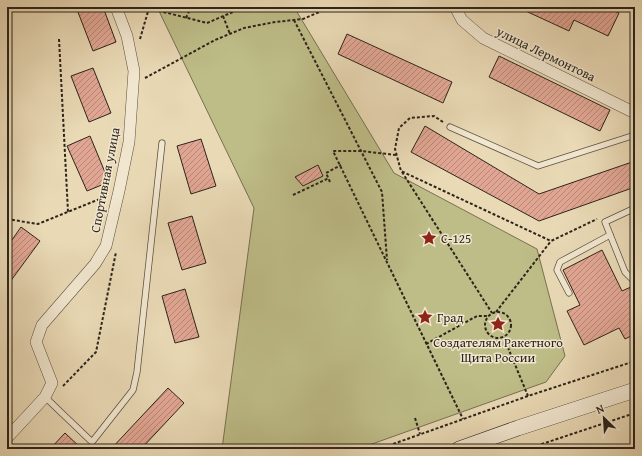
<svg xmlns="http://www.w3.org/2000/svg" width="642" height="456" font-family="'Gentium Book Plus',serif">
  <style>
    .green { fill: #bebd88; stroke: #767052 }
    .building { fill: url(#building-hatch); stroke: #2d241b }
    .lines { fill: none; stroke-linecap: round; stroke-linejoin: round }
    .service-casing { stroke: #5c5142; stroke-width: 7 }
    .minor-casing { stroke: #5c5142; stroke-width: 12 }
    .secondary-casing { stroke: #2d241b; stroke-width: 16 }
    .path { stroke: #2d241b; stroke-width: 2; stroke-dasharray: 3 2; stroke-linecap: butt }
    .service { stroke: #f1e6cf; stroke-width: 5.5 }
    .minor { stroke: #f1e6cf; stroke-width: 11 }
    .secondary { stroke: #f1e6cf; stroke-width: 15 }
    .labels { text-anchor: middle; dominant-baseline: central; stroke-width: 3; stroke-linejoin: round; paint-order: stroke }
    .street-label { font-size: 13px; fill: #2d241b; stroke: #f1e6cf }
    .poi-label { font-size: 13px; fill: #2d241b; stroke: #f1e6cf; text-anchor: start }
  </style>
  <defs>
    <pattern id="building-hatch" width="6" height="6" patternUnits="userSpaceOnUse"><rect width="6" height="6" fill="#e1a693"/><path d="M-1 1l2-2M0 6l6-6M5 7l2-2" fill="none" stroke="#b78777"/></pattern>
  </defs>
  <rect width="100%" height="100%" fill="#e9d9b5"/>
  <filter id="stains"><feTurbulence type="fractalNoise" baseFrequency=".005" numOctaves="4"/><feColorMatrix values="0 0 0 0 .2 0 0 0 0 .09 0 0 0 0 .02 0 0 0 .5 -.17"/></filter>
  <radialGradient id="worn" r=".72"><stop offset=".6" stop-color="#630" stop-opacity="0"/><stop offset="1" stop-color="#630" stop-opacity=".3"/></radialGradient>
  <path class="green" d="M157 7H294L394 173 537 249 565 356 546 382 358 449H222L254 208Z"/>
  <g class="building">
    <path d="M76 7H103L116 42 93 51Z"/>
    <path d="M517 7H572L579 10 580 7H606L619 13 608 36 574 20 569 31Z"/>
    <path d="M347 34 452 82 443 103 338 54Z"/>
    <path d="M499 56 610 110 600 131 489 77Z"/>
    <path d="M93 68 111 113 89 122 71 76Z"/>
    <path d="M425 126 539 194 635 161V187L539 221 411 152Z"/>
    <path d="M90 136 109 182 87 191 67 146Z"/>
    <path d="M201 139 216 186 191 194 177 146Z"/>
    <path d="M318 165 323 176 303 186 295 177Z"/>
    <path d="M192 216 206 263 182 270 168 223Z"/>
    <path d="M21 227 40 241 7 286V247Z"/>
    <path d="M602 250 622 291 633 286H635V334L625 339 619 328 584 345 567 311 580 305 563 270Z"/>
    <path d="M185 289 199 337 175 343 162 296Z"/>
    <path d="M168 388 184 403 141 449H111Z"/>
    <path d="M65 433 82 449H50Z"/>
  </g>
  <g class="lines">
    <defs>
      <g id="service">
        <path d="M450 127 538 166 635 135"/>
        <path d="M635 208 605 222 625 272 635 282"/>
        <path d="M569 293 557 270 560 262 610 235"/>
        <path d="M45 397 92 442 133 390 137 372 162 143"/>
      </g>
      <g id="minor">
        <path d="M455 7 462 20 483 38 635 113"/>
        <path d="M7 438 45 397 52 383 36 342 42 325 95 264 106 246 119 191 129 142 134 71 127 36 116 7"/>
      </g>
      <path id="secondary" d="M459 449 518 428 635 390"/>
    </defs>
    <use href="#service" class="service-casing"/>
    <use href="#minor" class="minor-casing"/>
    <use href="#secondary" class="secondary-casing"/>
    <g class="path">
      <path d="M144 7 207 23 240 9 241 7"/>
      <path d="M223 16 230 34"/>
      <path d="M186 18 191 7"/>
      <path d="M294 20 382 192 387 260"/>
      <path d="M59 39 68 212"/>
      <path d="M140 39 149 8"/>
      <path d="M145 78 215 40 244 28 275 22 303 19 331 7"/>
      <path d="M443 122 434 116 410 118 399 128 395 149 401 171 551 241 597 219"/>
      <path d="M396 155 361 151H333L463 419"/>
      <path d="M402 172 492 313"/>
      <path d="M330 182 326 173 341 165"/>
      <path d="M293 195 329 178"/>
      <path d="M7 219 38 224 107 196"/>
      <circle cx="498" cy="325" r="13"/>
      <path d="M496 312 551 241"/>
      <path d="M504 338 528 396"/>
      <path d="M426 344 477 316H488"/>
      <path d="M63 386 96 352 116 252"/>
      <path d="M415 418 420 434"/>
      <path d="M379 449 528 396 635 361"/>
      <path d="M527 449 635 413"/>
    </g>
    <use href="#service" class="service"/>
    <use href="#minor" class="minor"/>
    <use href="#secondary" class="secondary"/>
  </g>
  <defs>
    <symbol id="sight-bare" viewBox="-9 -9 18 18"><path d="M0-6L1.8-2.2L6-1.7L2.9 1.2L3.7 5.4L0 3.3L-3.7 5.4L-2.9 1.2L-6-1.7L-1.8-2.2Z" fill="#8f2418" stroke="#f1e6cf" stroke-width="2.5" paint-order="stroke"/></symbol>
  </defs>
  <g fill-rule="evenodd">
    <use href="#sight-bare" x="418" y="227" width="22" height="22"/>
    <use href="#sight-bare" x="414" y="306" width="22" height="22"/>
    <use href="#sight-bare" x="487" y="313" width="22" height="22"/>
  </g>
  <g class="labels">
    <g class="street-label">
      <text transform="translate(546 54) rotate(26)">улица Лермонтова</text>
      <text transform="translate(105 180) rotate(-79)">Спортивная улица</text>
    </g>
    <g class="poi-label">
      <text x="441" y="238">С-125</text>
      <text x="437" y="317">Град</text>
      <text x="498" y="342" text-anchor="middle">Создателям Ракетного<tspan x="498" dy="15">Щита России</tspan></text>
    </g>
  </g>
  <rect width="642" height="456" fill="none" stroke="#e9d9b5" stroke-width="24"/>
  <rect x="8" y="8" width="626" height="440" fill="none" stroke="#2d241b" stroke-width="2"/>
  <rect x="12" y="12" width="618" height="432" fill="none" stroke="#2d241b"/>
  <g transform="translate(604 418) rotate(335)" stroke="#f1e6cf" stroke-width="3" paint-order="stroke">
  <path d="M0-3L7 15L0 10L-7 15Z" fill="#2d241b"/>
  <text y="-6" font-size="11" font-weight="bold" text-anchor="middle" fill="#2d241b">N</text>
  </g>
  <rect width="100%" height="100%" filter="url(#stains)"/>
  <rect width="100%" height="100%" fill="url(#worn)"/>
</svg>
